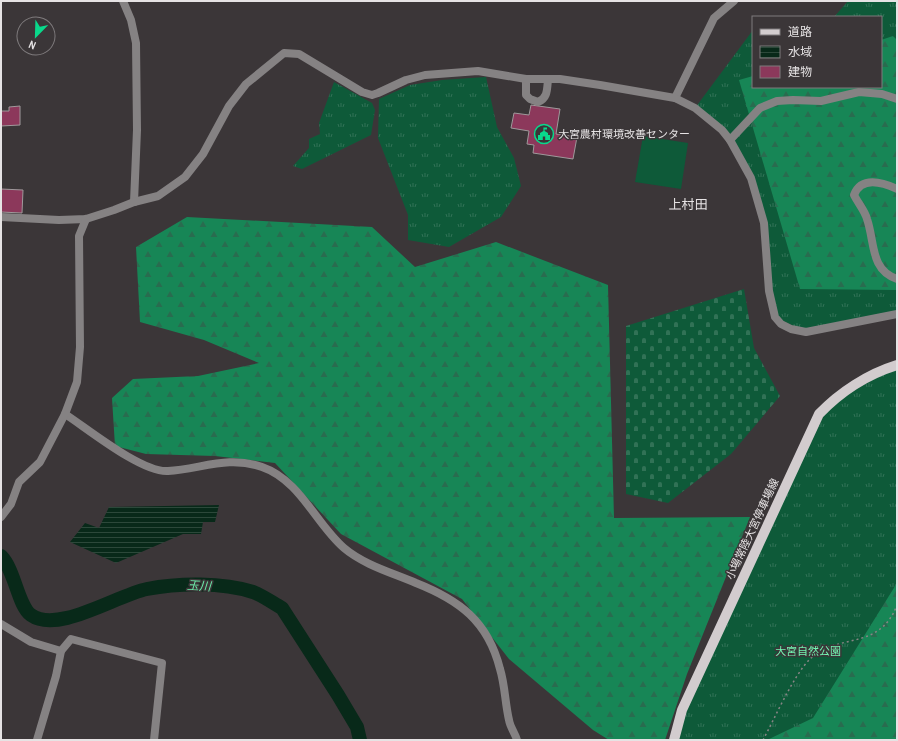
<svg xmlns="http://www.w3.org/2000/svg" width="898" height="741" font-family="'Archivo Narrow','Noto Sans JP',sans-serif">
  <style>
    .grass { fill: url(#grass-tufts) }
    .forest { fill: url(#forest-firs) }
    .cemetery { fill: url(#cemetery-stones) }
    .pitch { fill: #0e5a39 }
    .water { fill: url(#water-rules) }
    .lines { fill: none; stroke-linecap: round; stroke-linejoin: round }
    .river { stroke: #082919; stroke-width: 14 }
    .building { fill: #8c385b; stroke: #9f999b }
    .path { stroke: #898586; stroke-width: 1.5; stroke-dasharray: 2 3; stroke-linecap: butt }
    .minor { stroke: #858283; stroke-width: 8 }
    .major { stroke: #d2ccce; stroke-width: 10 }
    .labels { text-anchor: middle; dominant-baseline: central; stroke-width: 3; stroke-linejoin: round; paint-order: stroke }
    .poi-label { font-size: 11px; fill: #e6e3e4; stroke: #3b3638; text-anchor: start }
    .street-label { font-size: 11px; fill: #e6e3e4; stroke: #3b3638 }
    .park-label { font-size: 11px; fill: #73f5b2; stroke: #3b3638 }
    .water-label { font-size: 12px; font-style: italic; fill: #6cefab; stroke: #3b3638 }
    .quarter-label { font-size: 13px; fill: #e6e3e4; stroke: #3b3638 }
  </style>
  <defs>
    <pattern id="grass-tufts" width="24" height="20" patternUnits="userSpaceOnUse"><rect width="24" height="20" fill="#0e5a39"/><path d="M3 7l-1-3M5 7V3M7 7l1-3M15 17l-1-3M17 17v-4M19 17l1-3" fill="none" stroke="#317256"/></pattern>
    <pattern id="forest-firs" width="22" height="20" patternUnits="userSpaceOnUse"><rect width="22" height="20" fill="#178656"/><path d="M5 1l3.5 6h-7zM16 11l3.5 6h-7z" fill="#296c4f"/></pattern>
    <pattern id="cemetery-stones" width="16" height="16" patternUnits="userSpaceOnUse"><rect width="16" height="16" fill="#0e5a39"/><path d="M2 7V4a2 2 0 0 1 4 0v3zM10 15v-3a2 2 0 0 1 4 0v3z" fill="#317256"/></pattern>
    <pattern id="water-rules" width="6" height="5" patternUnits="userSpaceOnUse"><rect width="6" height="5" fill="#082919"/><path d="M0 2.5h6" fill="none" stroke="#2c483a"/></pattern>
  </defs>
  <rect width="100%" height="100%" fill="#3b3638"/>
  <g class="grass">
    <path d="M848 1H897V314L806 332 775 317 764 223 751 178 730 140 695 108 753 30V87H881V17H834Z"/>
    <path d="M486 77 497 127 514 158 521 186 501 217 449 247 408 240V215L378 138 379 99 410 85 442 80Z"/>
    <path d="M334 82 372 103 375 110 371 135 302 169 293 166 309 148V139L320 134 319 123Z"/>
    <path d="M897 365V740H674L678 724 828 406Z"/>
  </g>
  <g class="forest">
    <path d="M893 36 897 40V290L800 289 739 80 753 76V87H881V40Z"/>
    <path d="M187 217 372 227 415 267 496 242 608 285 614 518 750 517 687 674 665 740H609L593 730 509 659 462 599 341 534 275 463 215 456 146 454 115 446 112 398 133 379 198 376 259 363 204 340 140 322 136 247Z"/>
    <path d="M897 583V740H767L813 718Z"/>
  </g>
  <path class="cemetery" d="M744 289 754 348 780 396 731 454 668 503 626 494V326Z"/>
  <path class="pitch" d="M643 136 688 143 681 189 635 182Z"/>
  <path class="water" d="M219 505 215 522H203L201 534H183L116 563 70 542 85 523 99 528 109 507Z"/>
  <g class="lines">
    <path class="river" d="M1 556C15 570 18 606 31 615 58 634 117 595 147 589 178 583 222 582 253 592 263 596 273 603 282 608L338 695 357 727 360 740"/>
  </g>
  <g class="building">
    <path d="M531 105 560 109 556 134 577 137 573 159 533 153 534 145 527 144 529 131 511 128 514 113 529 115Z"/>
    <path d="M20 106V125L1 126V111H9V107Z"/>
    <path d="M1 189 23 190 22 213 1 212Z"/>
  </g>
  <g class="lines">
    <path class="path" d="M763 740C775 718 793 676 810 659 837 632 879 652 897 605"/>
    <g class="minor">
      <path d="M123 1 131 20 136 43 137 130 134 202"/>
      <path d="M526 79V95L530 99 538 102C548 98 547 89 548 79"/>
      <path d="M675 98 714 18 734 1"/>
      <path d="M730 140 760 108 777 101 793 100 821 101 859 92 882 94 897 99"/>
      <path d="M897 189C882 182 861 176 854 195 858 203 865 211 867 219 875 242 870 270 897 279"/>
      <path d="M1 217 59 220 86 219 114 210 134 202 158 196 185 177 203 154 229 106 246 84 284 53 299 54 362 92 372 95 378 93 406 80 425 75 478 71 526 79H560L600 85 675 98 695 108 722 130 730 140 751 178 764 223 769 291 775 317 781 324 791 329 806 332 897 314"/>
      <path d="M65 414C88 429 142 473 168 471 201 469 228 455 262 467 300 480 316 524 344 548 364 565 393 573 416 583 459 600 488 621 500 669 505 685 505 703 509 720 510 727 515 733 517 740"/>
      <path d="M1 517 11 504 19 482 40 462 65 414 77 382 80 347 79 236 86 219"/>
      <path d="M1 624 31 642 61 651"/>
      <path d="M37 740 56 676 61 651 71 639 162 663 154 740"/>
    </g>
    <path class="major" d="M674 740 682 710 819 414C840 392 868 374 897 365"/>
  </g>
  <defs>
    <symbol id="civic-ring" viewBox="-11 -11 22 22"><circle r="9.5" fill="#3b3638" stroke="#09d98b" stroke-width="1.5"/><path d="M-.6-6.5H3V-4.5H.6V-3L4-1V1h2V6H-6V1h2V-1L-.6-3ZM-1.2 2.5V6h2.4V2.5Z" fill="#09d98b"/></symbol>
  </defs>
  <g fill-rule="evenodd">
    <use href="#civic-ring" x="533" y="123" width="22" height="22"/>
  </g>
  <g class="labels">
    <g class="poi-label">
      <text x="558" y="134">大宮農村環境改善センター</text>
    </g>
    <g class="street-label">
      <text transform="translate(752 529) rotate(-65)">小場常陸大宮停車場線</text>
    </g>
    <g class="park-label">
      <text x="808" y="651">大宮自然公園</text>
    </g>
    <g class="water-label">
      <text transform="translate(199 586) rotate(3)">玉川</text>
    </g>
    <g class="quarter-label">
      <text x="688" y="204">上村田</text>
    </g>
  </g>
  <rect width="898" height="741" fill="none" stroke="#e6e3e4" stroke-width="4"/>
  <rect x="752" y="16" width="130" height="72" fill="#3b3638" stroke="#7f7b7d"/>
  <rect x="760" y="29" width="20" height="6" fill="#d2ccce" stroke="#7f7b7d"/>
  <text x="788" y="36" font-size="12" fill="#e6e3e4">道路</text>
  <rect x="760" y="46" width="20" height="12" fill="url(#water-rules)" stroke="#7f7b7d"/>
  <text x="788" y="56" font-size="12" fill="#e6e3e4">水域</text>
  <rect x="760" y="66" width="20" height="12" fill="#8c385b" stroke="#7f7b7d"/>
  <text x="788" y="76" font-size="12" fill="#e6e3e4">建物</text>
  <g transform="translate(36 36) rotate(203)"><circle r="19" fill="#3b3638" stroke="#7f7b7d"/>
  <path d="M0-3L7 15L0 10L-7 15Z" fill="#09d98b"/>
  <text y="-6" font-size="11" font-weight="bold" text-anchor="middle" fill="#e6e3e4">N</text>
  </g>
</svg>
